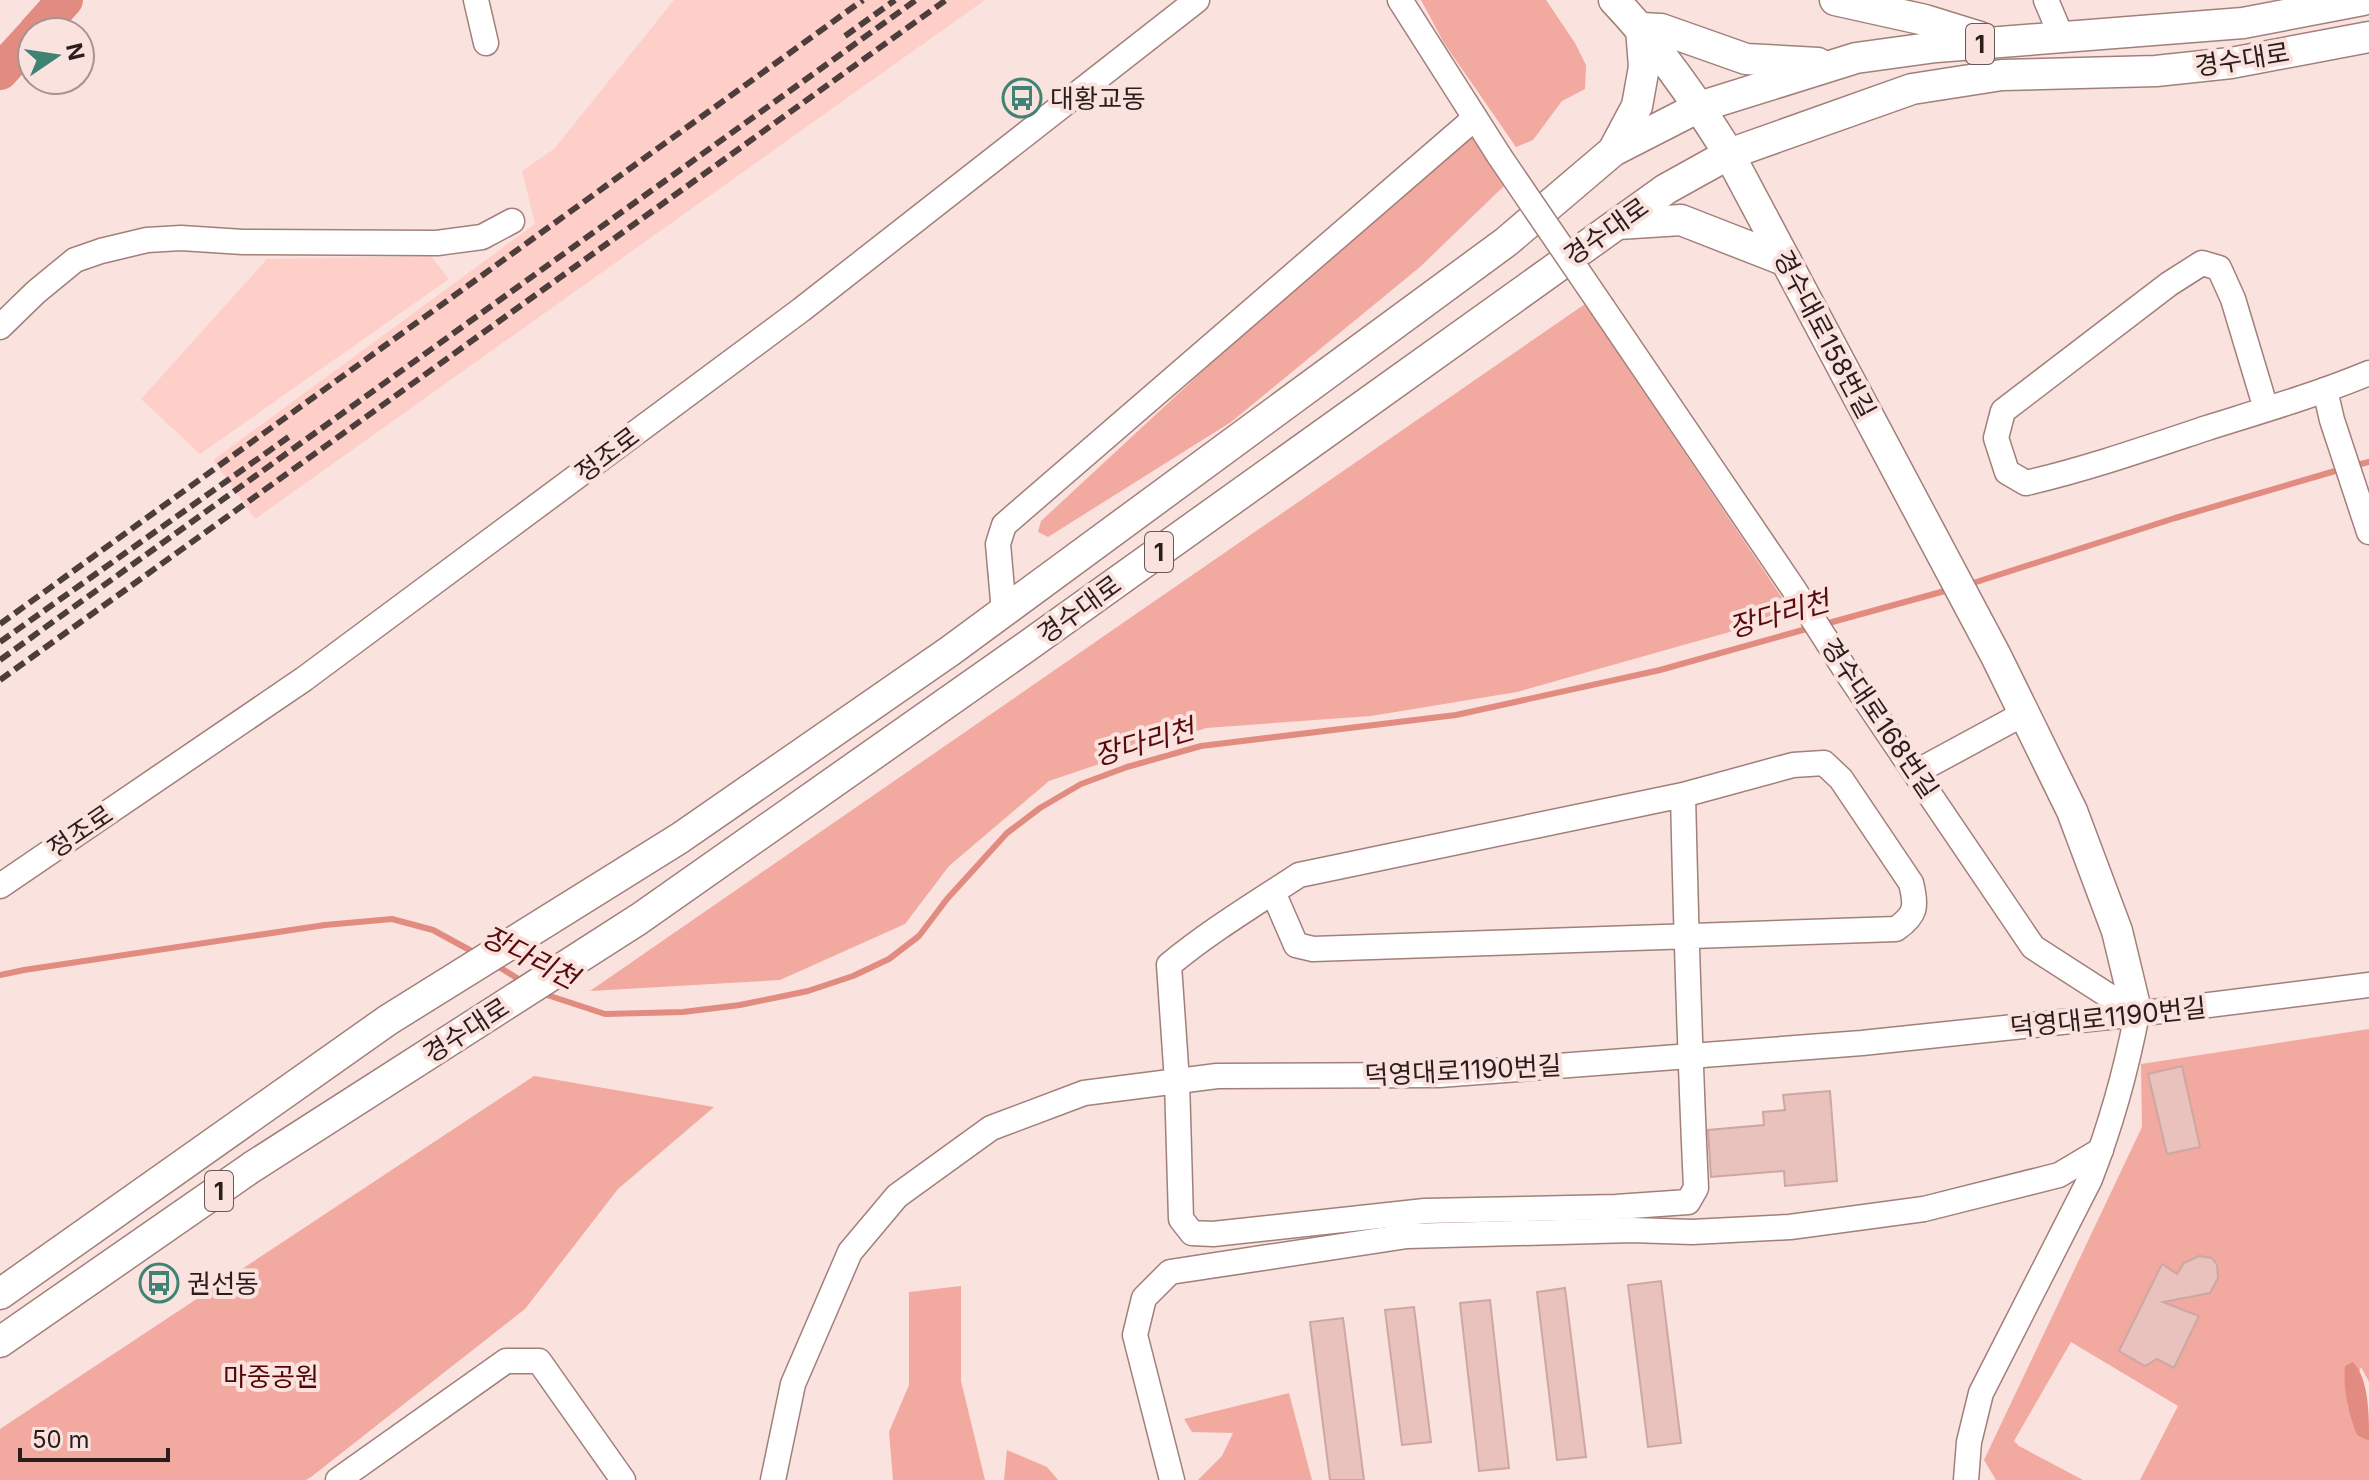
<svg xmlns="http://www.w3.org/2000/svg" width="2369" height="1480" font-family="Inter,'Noto Sans KR',sans-serif">
  <style>
    .built { fill: #fecfc8 }
    .green { fill: #f2a9a0 }
    .water { fill: #e28b81 }
    .lines { fill: none; stroke-linecap: round; stroke-linejoin: round }
    .stream { stroke: #e28b81; stroke-width: 6 }
    .river { stroke: #e28b81; stroke-width: 36 }
    .building { fill: #e9c2bd; stroke: #cda7a2; stroke-width: 2 }
    .minor-casing { stroke: #a27f7a; stroke-width: 27 }
    .major-casing { stroke: #a27f7a; stroke-width: 33 }
    .minor { stroke: #fff; stroke-width: 24 }
    .major { stroke: #fff; stroke-width: 30 }
    .rail { stroke: #4d3d3b; stroke-width: 6; stroke-dasharray: 12 6; stroke-linecap: butt }
    .minor-bridge-casing { stroke: #a27f7a; stroke-width: 27; stroke-linecap: butt }
    .minor-bridge { stroke: #fff; stroke-width: 24 }
    .labels { text-anchor: middle; dominant-baseline: central; stroke-width: 8; stroke-linejoin: round; paint-order: stroke }
    .shield { fill: #fae2de; stroke: #695856; stroke-width: 2 }
    .shield-label { font-size: 24px; font-weight: bold; fill: #2b1d1b }
    .street-label { font-size: 26px; fill: #2b1d1b; stroke: #fae2de }
    .poi-label { font-size: 26px; fill: #2b1d1b; stroke: #fae2de; text-anchor: start }
    .park-label { font-size: 26px; fill: #530406; stroke: #fae2de }
    .water-label { font-size: 28px; font-style: italic; fill: #590b0b; stroke: #fae2de }
  </style>
  <rect width="100%" height="100%" fill="#fae2de"/>
  <g class="built">
    <path d="M674 0H985L255 519 213 460 535 224 522 171 554 149Z"/>
    <path d="M431 256 449 279 200 454 141 399 267 259Z"/>
  </g>
  <g class="green">
    <path d="M1421 0H1546L1575 43 1586 65 1585 89 1562 101 1533 140 1516 147 1444 43Z"/>
    <path d="M1474 134 1505 185 1420 267 1231 422 1048 537 1038 532 1041 521 1329 254Z"/>
    <path d="M1585 304 1793 614 1517 692 1371 716 1206 728 1049 781 949 866 905 924 780 980 590 991Z"/>
    <path d="M2369 1029V1382L2361 1367 2347 1403 2357 1434 2369 1441V1480H2140L2178 1406 2071 1342 2014 1441 2019 1446 2083 1480H1996L1984 1460 2142 1127 2141 1064Z"/>
    <path d="M534 1076 714 1107 618 1189 525 1309 311 1477 306 1480H0V1429Z"/>
    <path d="M961 1286V1381L985 1480H893L889 1432 909 1385V1292Z"/>
    <path d="M1289 1393 1312 1480H1198L1222 1456 1233 1433 1192 1432 1184 1419Z"/>
    <path d="M1007 1450 1047 1467 1058 1480H1004Z"/>
  </g>
  <path class="water" d="M2353 1362C2369 1379 2369 1415 2369 1441L2357 1435C2348 1412 2343 1390 2345 1366Z"/>
  <g class="lines">
    <g class="stream">
      <path d="M2353 466 2369 462"/>
      <path d="M1967 585 2175 518 2342 469"/>
      <path d="M1825 624 1952 589"/>
      <path d="M494 964 525 983"/>
      <path d="M0 975 24 970 325 925 392 919 433 930 477 954"/>
      <path d="M541 993 605 1014 683 1012 740 1005 808 991 853 976 889 959 919 936 947 899 1007 833 1040 808 1081 784 1127 767 1201 746 1456 715 1660 670 1810 628"/>
    </g>
    <g class="river">
      <path d="M36 32 65 0"/>
      <path d="M0 72 32 37"/>
    </g>
  </g>
  <g class="building">
    <path d="M2182 1066 2200 1147 2167 1154 2148 1074Z"/>
    <path d="M1830 1091 1837 1181 1785 1186 1784 1171 1711 1177 1708 1130 1764 1125 1763 1112 1785 1110 1783 1095Z"/>
    <path d="M2199 1256 2212 1258 2217 1265 2218 1278 2210 1293 2163 1302 2199 1316 2174 1368 2157 1359 2145 1366 2119 1351 2162 1264 2177 1274 2184 1263Z"/>
    <path d="M1661 1281 1681 1443 1648 1447 1628 1285Z"/>
    <path d="M1565 1288 1586 1457 1557 1460 1537 1292Z"/>
    <path d="M1490 1300 1509 1468 1479 1471 1460 1303Z"/>
    <path d="M1414 1307 1431 1442 1402 1445 1385 1310Z"/>
    <path d="M1343 1318 1364 1480H1330L1310 1322Z"/>
  </g>
  <g class="lines">
    <defs>
      <g id="minor">
        <path d="M476 0 486 43"/>
        <path d="M1400 0 1500 157"/>
        <path d="M2046 0 2062 38"/>
        <path d="M1603 308 1793 588 1848 674 2033 947 2137 1014C2126 1071 2111 1125 2090 1179L1981 1393 1969 1442 1966 1480"/>
        <path d="M0 327 36 292 75 260 101 251 147 240 181 238 243 242 437 243 482 237 512 221"/>
        <path d="M2325 390 2332 420 2369 532"/>
        <path d="M2266 409 2233 299 2219 268 2202 263 2169 284 2003 411 1996 438 2007 472 2026 483C2087 469 2147 448 2207 428 2261 411 2316 395 2369 373"/>
        <path d="M1004 612 998 544 1004 525 1475 118"/>
        <path d="M1916 772 2025 713"/>
        <path d="M0 886 304 679 801 310 1197 0"/>
        <path d="M1273 892 1296 945 1313 949 1896 929C1916 915 1917 907 1911 883L1841 779 1824 763 1793 765 1683 795 1299 875C1255 904 1210 931 1169 965L1177 1081 1181 1219 1192 1233 1213 1234 1425 1211 1616 1207 1688 1202 1696 1188C1690 1057 1686 926 1683 795"/>
        <path d="M338 1480 506 1361H539L623 1480"/>
        <path d="M773 1480 793 1384 850 1252 897 1196 991 1128 1084 1093 1217 1076 1439 1075 1862 1043 2137 1014 2369 985"/>
        <path d="M1172 1480 1135 1335 1144 1298 1170 1272 1407 1236 1632 1230 1692 1232 1790 1227 1924 1209 2059 1175 2101 1150"/>
      </g>
      <g id="major">
        <path d="M1614 0C1658 46 1695 99 1729 154L1996 656 2072 811 2117 931 2137 1014"/>
        <path d="M1835 0 1925 20 1980 37"/>
        <path d="M1641 28 1661 29 1746 59 1818 63"/>
        <path d="M1613 151 1637 106 1644 67 1641 28"/>
        <path d="M1618 224 1681 220 1786 261"/>
        <path d="M0 1294 388 1020 680 838 950 651 1506 242 1613 151 1699 107 1856 58 1936 47 2243 23 2363 0"/>
        <path d="M0 1342 252 1167 639 919 1026 647 1666 189 1729 154 1912 89 2002 75 2156 71 2231 63 2369 37"/>
      </g>
    </defs>
    <use href="#minor" class="minor-casing"/>
    <use href="#major" class="major-casing"/>
    <use href="#minor" class="minor"/>
    <use href="#major" class="major"/>
    <g class="rail">
      <path d="M845 36 895 0"/>
      <path d="M0 624 863 0"/>
      <path d="M0 642 290 436"/>
      <path d="M0 660 916 0"/>
      <path d="M0 680 946 0"/>
    </g>
    <defs>
      <path id="minor-bridge" d="M1500 157 1603 308"/>
    </defs>
    <use href="#minor-bridge" class="minor-bridge-casing"/>
    <use href="#minor-bridge" class="minor-bridge"/>
  </g>
  <defs>
    <symbol id="bus-ring" viewBox="-11 -11 22 22"><circle r="9.5" fill="#fae2de" stroke="#408273" stroke-width="1.5"/><path d="M-5-6H5V4H4V6H2V4H-2V6H-4V4H-5ZM-3.5-4V0h7V-4ZM-3.5 1.2v1.5H-2V1.2ZM2 1.2v1.5H3.5V1.2Z" fill="#408273"/></symbol>
  </defs>
  <g fill-rule="evenodd">
    <use href="#bus-ring" x="1000" y="76" width="44" height="44"/>
    <use href="#bus-ring" x="137" y="1261" width="44" height="44"/>
  </g>
  <g class="labels">
    <g class="shield">
      <rect x="1966" y="24" width="28" height="40" rx="6"/>
      <rect x="1145" y="532" width="28" height="40" rx="6"/>
      <rect x="205" y="1171" width="28" height="40" rx="6"/>
    </g>
    <g class="shield-label">
      <text x="1980" y="44">1</text>
      <text x="1159" y="552">1</text>
      <text x="219" y="1191">1</text>
    </g>
    <g class="street-label">
      <text transform="translate(2242 59) rotate(-9)">경수대로</text>
      <text transform="translate(1606 231) rotate(-35)">경수대로</text>
      <text transform="translate(1825 334) rotate(62)">경수대로158번길</text>
      <text transform="translate(607 454) rotate(-37)">정조로</text>
      <text transform="translate(1079 609) rotate(-36)">경수대로</text>
      <text transform="translate(1880 718) rotate(56)">경수대로168번길</text>
      <text transform="translate(80 831) rotate(-34)">정조로</text>
      <text transform="translate(2108 1017) rotate(-6)">덕영대로1190번길</text>
      <text transform="translate(466 1030) rotate(-33)">경수대로</text>
      <text transform="translate(1463 1070) rotate(-3)">덕영대로1190번길</text>
    </g>
    <g class="poi-label">
      <text x="1050" y="98">대황교동</text>
      <text x="187" y="1283">권선동</text>
    </g>
    <g class="park-label">
      <text x="271" y="1376">마중공원</text>
    </g>
    <g class="water-label">
      <text transform="translate(1779 614) rotate(-16)">장다리천</text>
      <text transform="translate(1144 742) rotate(-16)">장다리천</text>
      <text transform="translate(530 957) rotate(27)">장다리천</text>
    </g>
  </g>
  <g transform="translate(56 56) rotate(77)"><circle r="38" fill="#fae2de" stroke="#a79390" stroke-width="2"/>
  <path d="M0-6L14 30L0 20L-14 30Z" fill="#408273"/>
  <text y="-12" font-size="22" font-weight="bold" text-anchor="middle" fill="#2b1d1b">N</text>
  </g>
  <path d="M20 1448v12h148v-12" fill="none" stroke="#2b1d1b" stroke-width="4"/>
  <text x="32" y="1448" font-size="24" fill="#2b1d1b" stroke="#fae2de" stroke-width="6" paint-order="stroke">50 m</text>
</svg>
